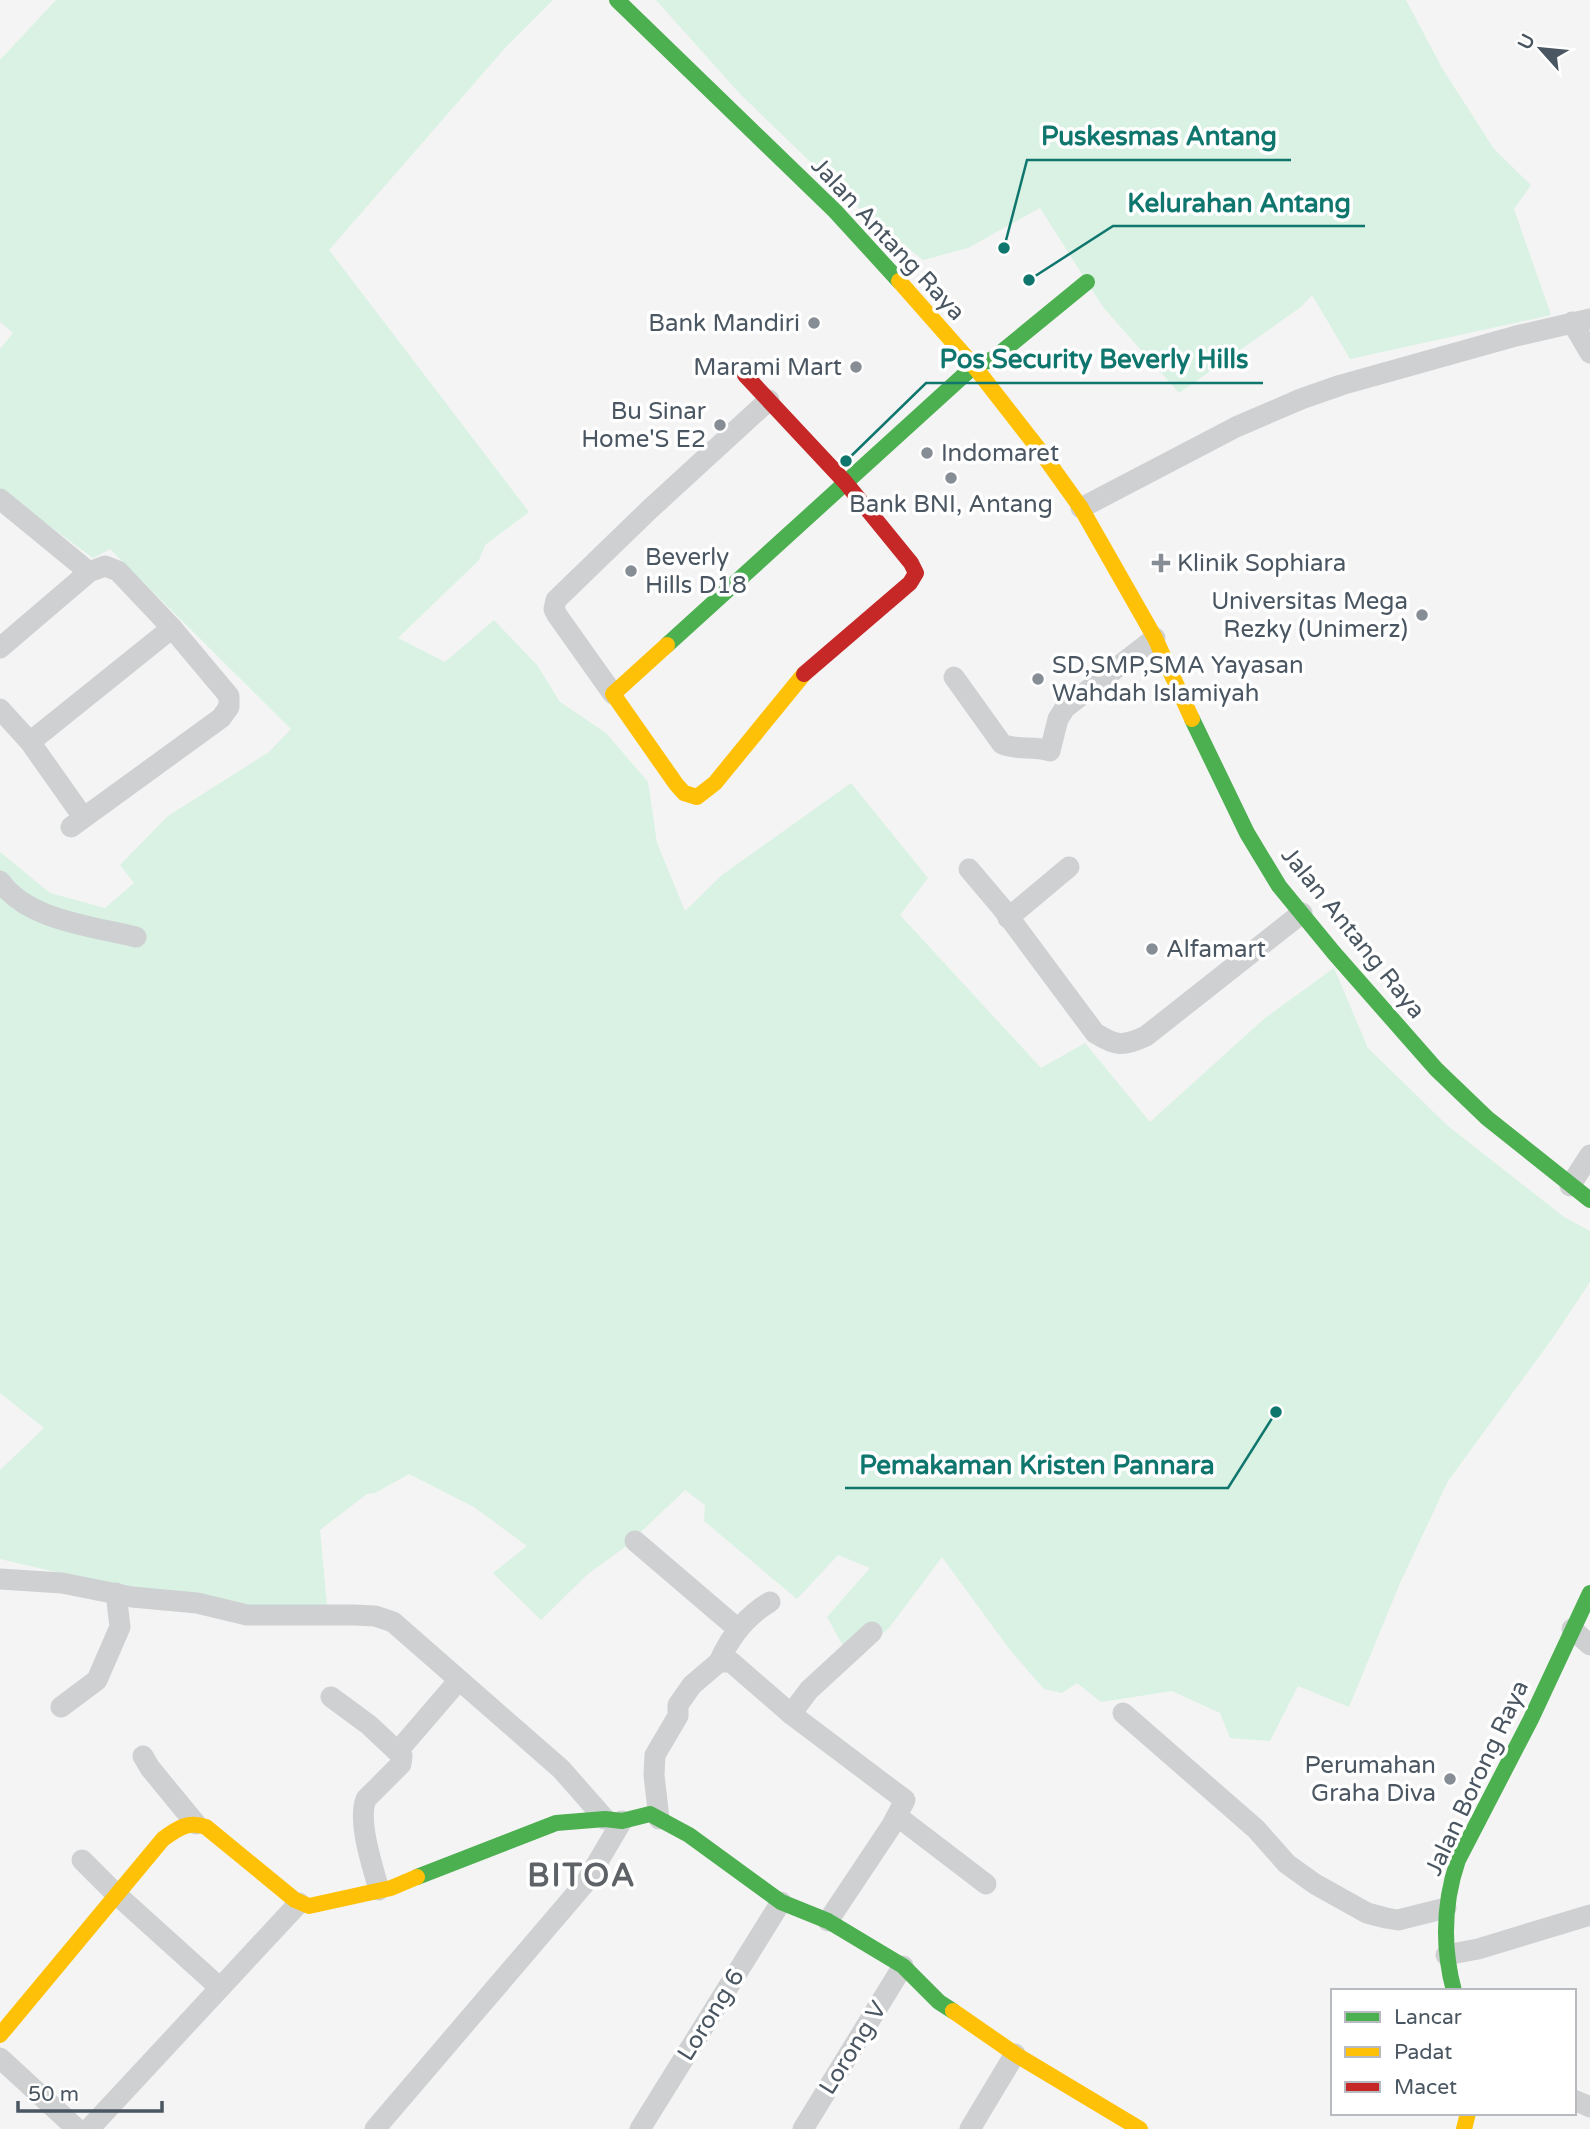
<svg xmlns="http://www.w3.org/2000/svg" width="1590" height="2129" font-family="'Varela Round',sans-serif">
  <style>
    .green { fill: #d9f2e3 }
    .lines { fill: none; stroke-linecap: round; stroke-linejoin: round }
    .street { stroke: #ced0d2; stroke-width: 21 }
    .fast { stroke: #4caf50; stroke-width: 16 }
    .slow { stroke: #ffc107; stroke-width: 16 }
    .jam { stroke: #c62828; stroke-width: 16 }
    .poi-dot { fill: #868d94; stroke: #fff; stroke-width: 2.5 }
    .labels { text-anchor: middle; dominant-baseline: central; stroke-width: 7; stroke-linejoin: round; paint-order: stroke }
    .street-label { font-size: 24px; fill: #4a5661; stroke: #fff }
    .poi-label { font-size: 24px; fill: #4a5661; stroke: #fff; text-anchor: end }
    .district-label { font-size: 32px; font-weight: bold; letter-spacing: 2px; fill: #5f6368; stroke: #fff }
    .leader { fill: none; stroke: #0f766e; stroke-width: 2.5 }
    .callout-dot { fill: #0f766e; stroke: #fff; stroke-width: 2.5 }
    .callout-label { font-size: 26px; text-anchor: middle; font-weight: bold; fill: #0f766e; stroke: #fff; stroke-width: 7; stroke-linejoin: round; paint-order: stroke }
  </style>
  <rect width="100%" height="100%" fill="#f4f4f4"/>
  <g class="green">
    <path d="M56 0H553L505 48 329 250 529 512 485 545 479 560 398 638 445 662 494 620 537 665 560 702 606 733 648 782 657 843 685 911 722 875 851 783 928 878 900 915 1041 1068 1085 1043 1150 1122 1265 1018 1334 968 1368 1048 1448 1126 1564 1217 1590 1231V1282L1552 1339 1448 1481 1400 1583 1349 1707 1298 1686 1270 1741 1230 1738 1220 1713 1172 1691 1101 1702 1077 1683 1062 1693 1044 1689 1010 1650 942 1557 889 1628 851 1660 827 1617 870 1568 838 1555 797 1599 704 1521 705 1505 685 1490 625 1547 588 1574 541 1620 493 1573 527 1546 474 1507 409 1474 375 1493 367 1494 320 1530 327 1606 239 1605 78 1577 0 1559V1470L44 1428 0 1393V852L50 893 105 908 134 883 120 865 168 816 269 752 291 729 110 549 93 558 0 490V349L13 333 0 322V60Z"/>
    <path d="M656 0H1406L1442 68 1494 149 1531 185 1514 209 1551 315 1350 359 1312 295 1301 307 1179 393 1103 307 1040 208 968 248 923 260 854 204 740 94Z"/>
  </g>
  <g class="lines">
    <g class="street">
      <path d="M1572 322 1590 353"/>
      <path d="M0 499 89 572"/>
      <path d="M1081 508 1236 427 1301 399 1341 385 1516 336 1590 319"/>
      <path d="M0 648 89 572 105 566 118 571 172 628 229 696V707L221 718 71 827"/>
      <path d="M954 677 1002 744C1018 751 1034 745 1050 751L1058 719 1065 708 1155 638"/>
      <path d="M613 694 557 615 554 609 556 600 650 509 769 400"/>
      <path d="M0 709 30 742 83 817"/>
      <path d="M30 742 172 628"/>
      <path d="M969 869 1002 908 1095 1033C1116 1046 1123 1047 1146 1036L1302 913"/>
      <path d="M0 881C27 920 91 926 136 937"/>
      <path d="M1008 918 1069 867"/>
      <path d="M1570 1186 1590 1155"/>
      <path d="M635 1541 738 1629"/>
      <path d="M0 1579 62 1583 132 1597 197 1603 247 1615H354L375 1616 393 1622 561 1769 605 1819"/>
      <path d="M1572 1629 1590 1645"/>
      <path d="M719 1662C730 1637 746 1616 770 1602"/>
      <path d="M331 1697 369 1725 402 1756 401 1764 366 1799C357 1822 373 1867 379 1890"/>
      <path d="M61 1707 97 1680 120 1627 116 1593"/>
      <path d="M1123 1713 1256 1829 1287 1864 1315 1884 1367 1913 1386 1918 1398 1920 1446 1908"/>
      <path d="M398 1751 459 1680"/>
      <path d="M143 1756 150 1768 196 1824"/>
      <path d="M897 1816 986 1884"/>
      <path d="M659 1819 654 1775 655 1755 678 1716V1705L692 1685 719 1662H731L791 1714"/>
      <path d="M82 1860 116 1894 219 1987"/>
      <path d="M828 1921 892 1825 905 1800 791 1714 809 1690 872 1632"/>
      <path d="M1446 1955 1478 1949 1590 1915"/>
      <path d="M0 2058 77 2129"/>
      <path d="M1574 2100 1590 2107"/>
      <path d="M89 2129 299 1903"/>
      <path d="M375 2129 586 1882 622 1821"/>
      <path d="M640 2129 781 1902"/>
      <path d="M803 2129 903 1966"/>
      <path d="M970 2129 1015 2054"/>
    </g>
    <g class="fast">
      <path d="M617 0 835 211 899 281"/>
      <path d="M667 645 974 366 993 359 1087 282"/>
      <path d="M1192 719 1247 833 1279 886 1334 953 1436 1069 1487 1118 1590 1200"/>
      <path d="M417 1877 556 1823 605 1819 622 1821 650 1814 689 1835 781 1902 828 1921 903 1966 939 2002 953 2011"/>
      <path d="M1454 1991C1442 1946 1443 1904 1458 1860L1531 1719 1590 1593"/>
    </g>
    <g class="slow">
      <path d="M899 281 974 366 1041 452 1081 508 1155 638 1192 719"/>
      <path d="M667 645 613 694 676 784 684 793 697 797 715 783 804 674"/>
      <path d="M953 2011 1015 2054 1140 2129"/>
      <path d="M0 2035 163 1839C178 1828 188 1821 206 1827L295 1900 309 1906 391 1888 417 1877"/>
      <path d="M1464 2129 1468 2113"/>
    </g>
    <path class="jam" d="M745 375 845 482 911 563 916 573 910 583 804 674"/>
  </g>
  <g class="poi-dot">
    <circle cx="814" cy="323" r="7"/>
    <circle cx="856" cy="367" r="7"/>
    <circle cx="720" cy="425" r="7"/>
    <circle cx="927" cy="453" r="7"/>
    <circle cx="951" cy="478" r="7"/>
    <path d="M1157.5 552.5h7v7h7v7h-7v7h-7v-7h-7v-7h7z"/>
    <circle cx="631" cy="571" r="7"/>
    <circle cx="1422" cy="615" r="7"/>
    <circle cx="1038" cy="679" r="7"/>
    <circle cx="1152" cy="949" r="7"/>
    <circle cx="1450" cy="1779" r="7"/>
  </g>
  <g class="labels">
    <g class="street-label">
      <text transform="translate(888 239) rotate(47)">Jalan Antang Raya</text>
      <text transform="translate(1353 933) rotate(51)">Jalan Antang Raya</text>
      <text transform="translate(1477 1778) rotate(-65)">Jalan Borong Raya</text>
      <text transform="translate(711 2015) rotate(-58)">Lorong 6</text>
      <text transform="translate(853 2048) rotate(-58)">Lorong V</text>
    </g>
    <g class="poi-label">
      <text x="800" y="323">Bank Mandiri</text>
      <text x="842" y="367">Marami Mart</text>
      <text x="706" y="411">Bu Sinar<tspan x="706" dy="28">Home'S E2</tspan></text>
      <text x="941" y="453" text-anchor="start">Indomaret</text>
      <text x="951" y="504" text-anchor="middle">Bank BNI, Antang</text>
      <text x="645" y="557" text-anchor="start">Beverly<tspan x="645" dy="28">Hills D18</tspan></text>
      <text x="1177" y="563" text-anchor="start">Klinik Sophiara</text>
      <text x="1408" y="601">Universitas Mega<tspan x="1408" dy="28">Rezky (Unimerz)</tspan></text>
      <text x="1052" y="665" text-anchor="start">SD,SMP,SMA Yayasan<tspan x="1052" dy="28">Wahdah Islamiyah</tspan></text>
      <text x="1166" y="949" text-anchor="start">Alfamart</text>
      <text x="1436" y="1765">Perumahan<tspan x="1436" dy="28">Graha Diva</tspan></text>
    </g>
    <g class="district-label">
      <text x="582" y="1876">BITOA</text>
    </g>
  </g>
  <path class="leader" d="M1004 248L1027 160H1291M1029 280L1113 226H1365M846 461L926 383H1263M1276 1412L1228 1488H845"/>
  <g class="callout-dot">
    <circle cx="1004" cy="248" r="7"/>
    <circle cx="1029" cy="280" r="7"/>
    <circle cx="846" cy="461" r="7"/>
    <circle cx="1276" cy="1412" r="7"/>
  </g>
  <g class="callout-label">
    <text x="1159" y="145">Puskesmas Antang</text>
    <text x="1239" y="212">Kelurahan Antang</text>
    <text x="1094" y="368">Pos Security Beverly Hills</text>
    <text x="1037" y="1474">Pemakaman Kristen Pannara</text>
  </g>
  <rect x="1331" y="1989" width="245" height="126" fill="#ffffff" stroke="#b7bbc0" stroke-width="2"/>
  <rect x="1345" y="2012" width="35" height="10" fill="#4caf50" stroke="#b7bbc0" stroke-width="2"/>
  <text x="1394" y="2024" font-size="21" fill="#4a5661">Lancar</text>
  <rect x="1345" y="2047" width="35" height="10" fill="#ffc107" stroke="#b7bbc0" stroke-width="2"/>
  <text x="1394" y="2059" font-size="21" fill="#4a5661">Padat</text>
  <rect x="1345" y="2082" width="35" height="10" fill="#c62828" stroke="#b7bbc0" stroke-width="2"/>
  <text x="1394" y="2094" font-size="21" fill="#4a5661">Macet</text>
  <g transform="translate(1541 49) rotate(297)" stroke="#ffffff" stroke-width="5" paint-order="stroke">
  <path d="M0-5L12 26L0 18L-12 26Z" fill="#4a5661"/>
  <text y="-10" font-size="19" font-weight="bold" text-anchor="middle" fill="#4a5661">U</text>
  </g>
  <path d="M18 2101v10h144v-10" fill="none" stroke="#4a5661" stroke-width="3.5"/>
  <text x="28" y="2101" font-size="21" fill="#4a5661" stroke="#ffffff" stroke-width="5" paint-order="stroke">50 m</text>
</svg>
